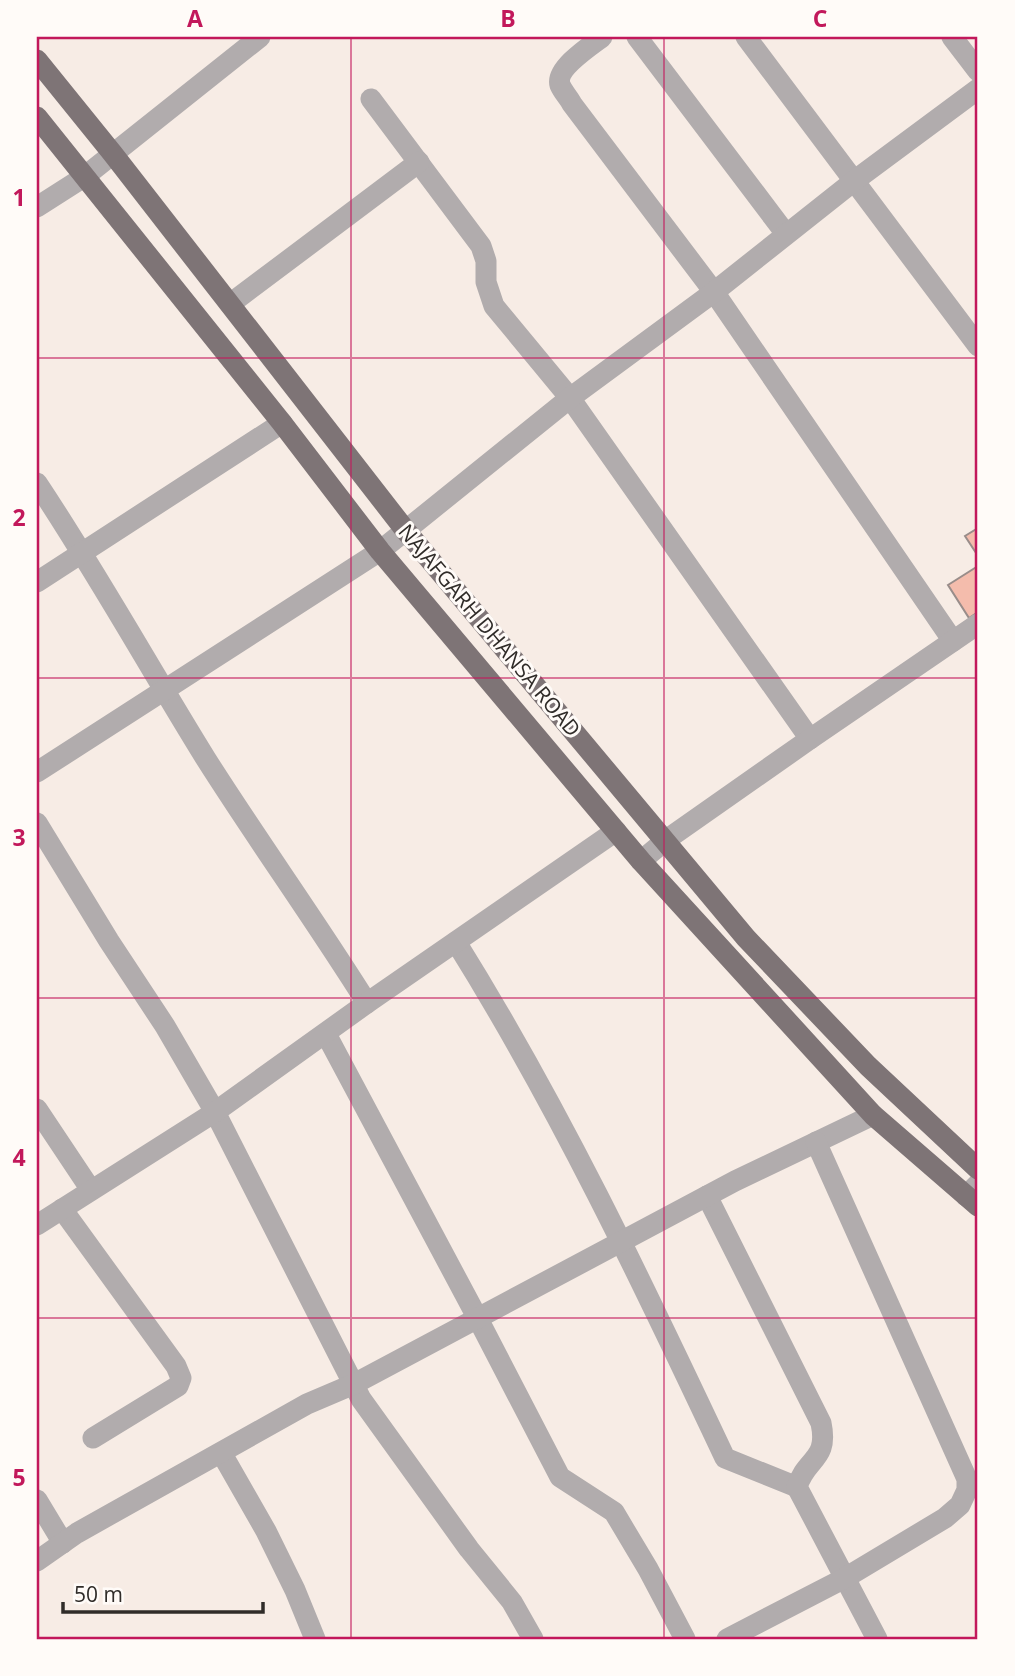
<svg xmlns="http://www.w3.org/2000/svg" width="1015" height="1676" font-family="'Open Sans',sans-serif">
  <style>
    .building { fill: #f4bcac; stroke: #998d8a; stroke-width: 2 }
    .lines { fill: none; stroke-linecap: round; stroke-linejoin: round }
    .minor { stroke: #b1acad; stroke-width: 21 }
    .major { stroke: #7e7476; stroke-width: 21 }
    .grid { fill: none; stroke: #c2185b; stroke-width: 2; stroke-opacity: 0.55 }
    .labels { text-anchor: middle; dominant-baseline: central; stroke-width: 6; stroke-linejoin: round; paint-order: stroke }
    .street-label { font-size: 21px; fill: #302c29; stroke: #fffbf8 }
    .neatline { fill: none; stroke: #c2185b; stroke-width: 2.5 }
    .grid-label { font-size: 23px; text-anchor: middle; font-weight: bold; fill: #c2185b }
  </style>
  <rect width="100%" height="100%" fill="#f7ece5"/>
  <g class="building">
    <path d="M978 528V556L965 536Z"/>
    <path d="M978 566V612L969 618 948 585Z"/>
  </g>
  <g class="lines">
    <g class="minor">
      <path d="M602 37C590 46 555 69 560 85 563 92 569 98 572 104L714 292 953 641"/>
      <path d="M637 37 786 234"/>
      <path d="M746 37 978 346"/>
      <path d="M952 37 978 71"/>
      <path d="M371 99 481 246 486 261V282L494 306 570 398 810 739"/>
      <path d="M37 207 84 177 260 37"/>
      <path d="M230 304 419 162"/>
      <path d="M37 483C97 573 149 667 206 759 258 841 315 920 367 1003"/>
      <path d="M37 582 282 423"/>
      <path d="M37 772 380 551 570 398 714 292 854 181 978 89"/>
      <path d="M37 823 109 941 165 1026 215 1112 361 1399 469 1549 512 1602 533 1639"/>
      <path d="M641 861 666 840 810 739 978 624"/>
      <path d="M456 942C559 1107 642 1282 725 1458L797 1487"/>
      <path d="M326 1034 477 1317 560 1477 614 1512 648 1569 685 1639"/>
      <path d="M37 1109 91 1190"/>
      <path d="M707 1196 821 1423C829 1461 806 1457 797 1487L877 1639"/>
      <path d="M966 1196 978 1184"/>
      <path d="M62 1209 176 1366 181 1378 178 1386 93 1438"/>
      <path d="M37 1225 215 1112 367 1003 616 831"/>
      <path d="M222 1454 266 1531 295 1590 315 1639"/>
      <path d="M37 1500 63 1543"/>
      <path d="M37 1561 77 1533 307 1404 354 1384 735 1181 873 1115"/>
      <path d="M727 1639 845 1578 945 1518 960 1505 967 1490V1479L816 1142"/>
    </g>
    <g class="major">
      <path d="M37 60 113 154 406 531 746 938 868 1066 978 1169"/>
      <path d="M37 117 282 423 380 551 641 861 873 1115 978 1206"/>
    </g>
  </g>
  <path class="grid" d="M351 37V1639M664 37V1639M37 358H978M37 678H978M37 998H978M37 1318H978"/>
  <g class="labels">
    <g class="street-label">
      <text transform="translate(490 630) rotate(50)">NAJAFGARH DHANSA ROAD</text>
    </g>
  </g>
  <rect width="1015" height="1676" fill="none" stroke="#fffbf8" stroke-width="77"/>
  <path d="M63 1602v10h200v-10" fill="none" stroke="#302c29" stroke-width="3.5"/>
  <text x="74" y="1602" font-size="21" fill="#302c29" stroke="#fffbf8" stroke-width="5" paint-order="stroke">50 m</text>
  <rect x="38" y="38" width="938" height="1600" class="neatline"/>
  <g class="grid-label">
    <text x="195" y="27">A</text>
    <text x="508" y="27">B</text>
    <text x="820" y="27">C</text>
    <text x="19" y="206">1</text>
    <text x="19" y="526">2</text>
    <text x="19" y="846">3</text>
    <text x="19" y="1166">4</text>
    <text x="19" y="1486">5</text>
  </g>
</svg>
